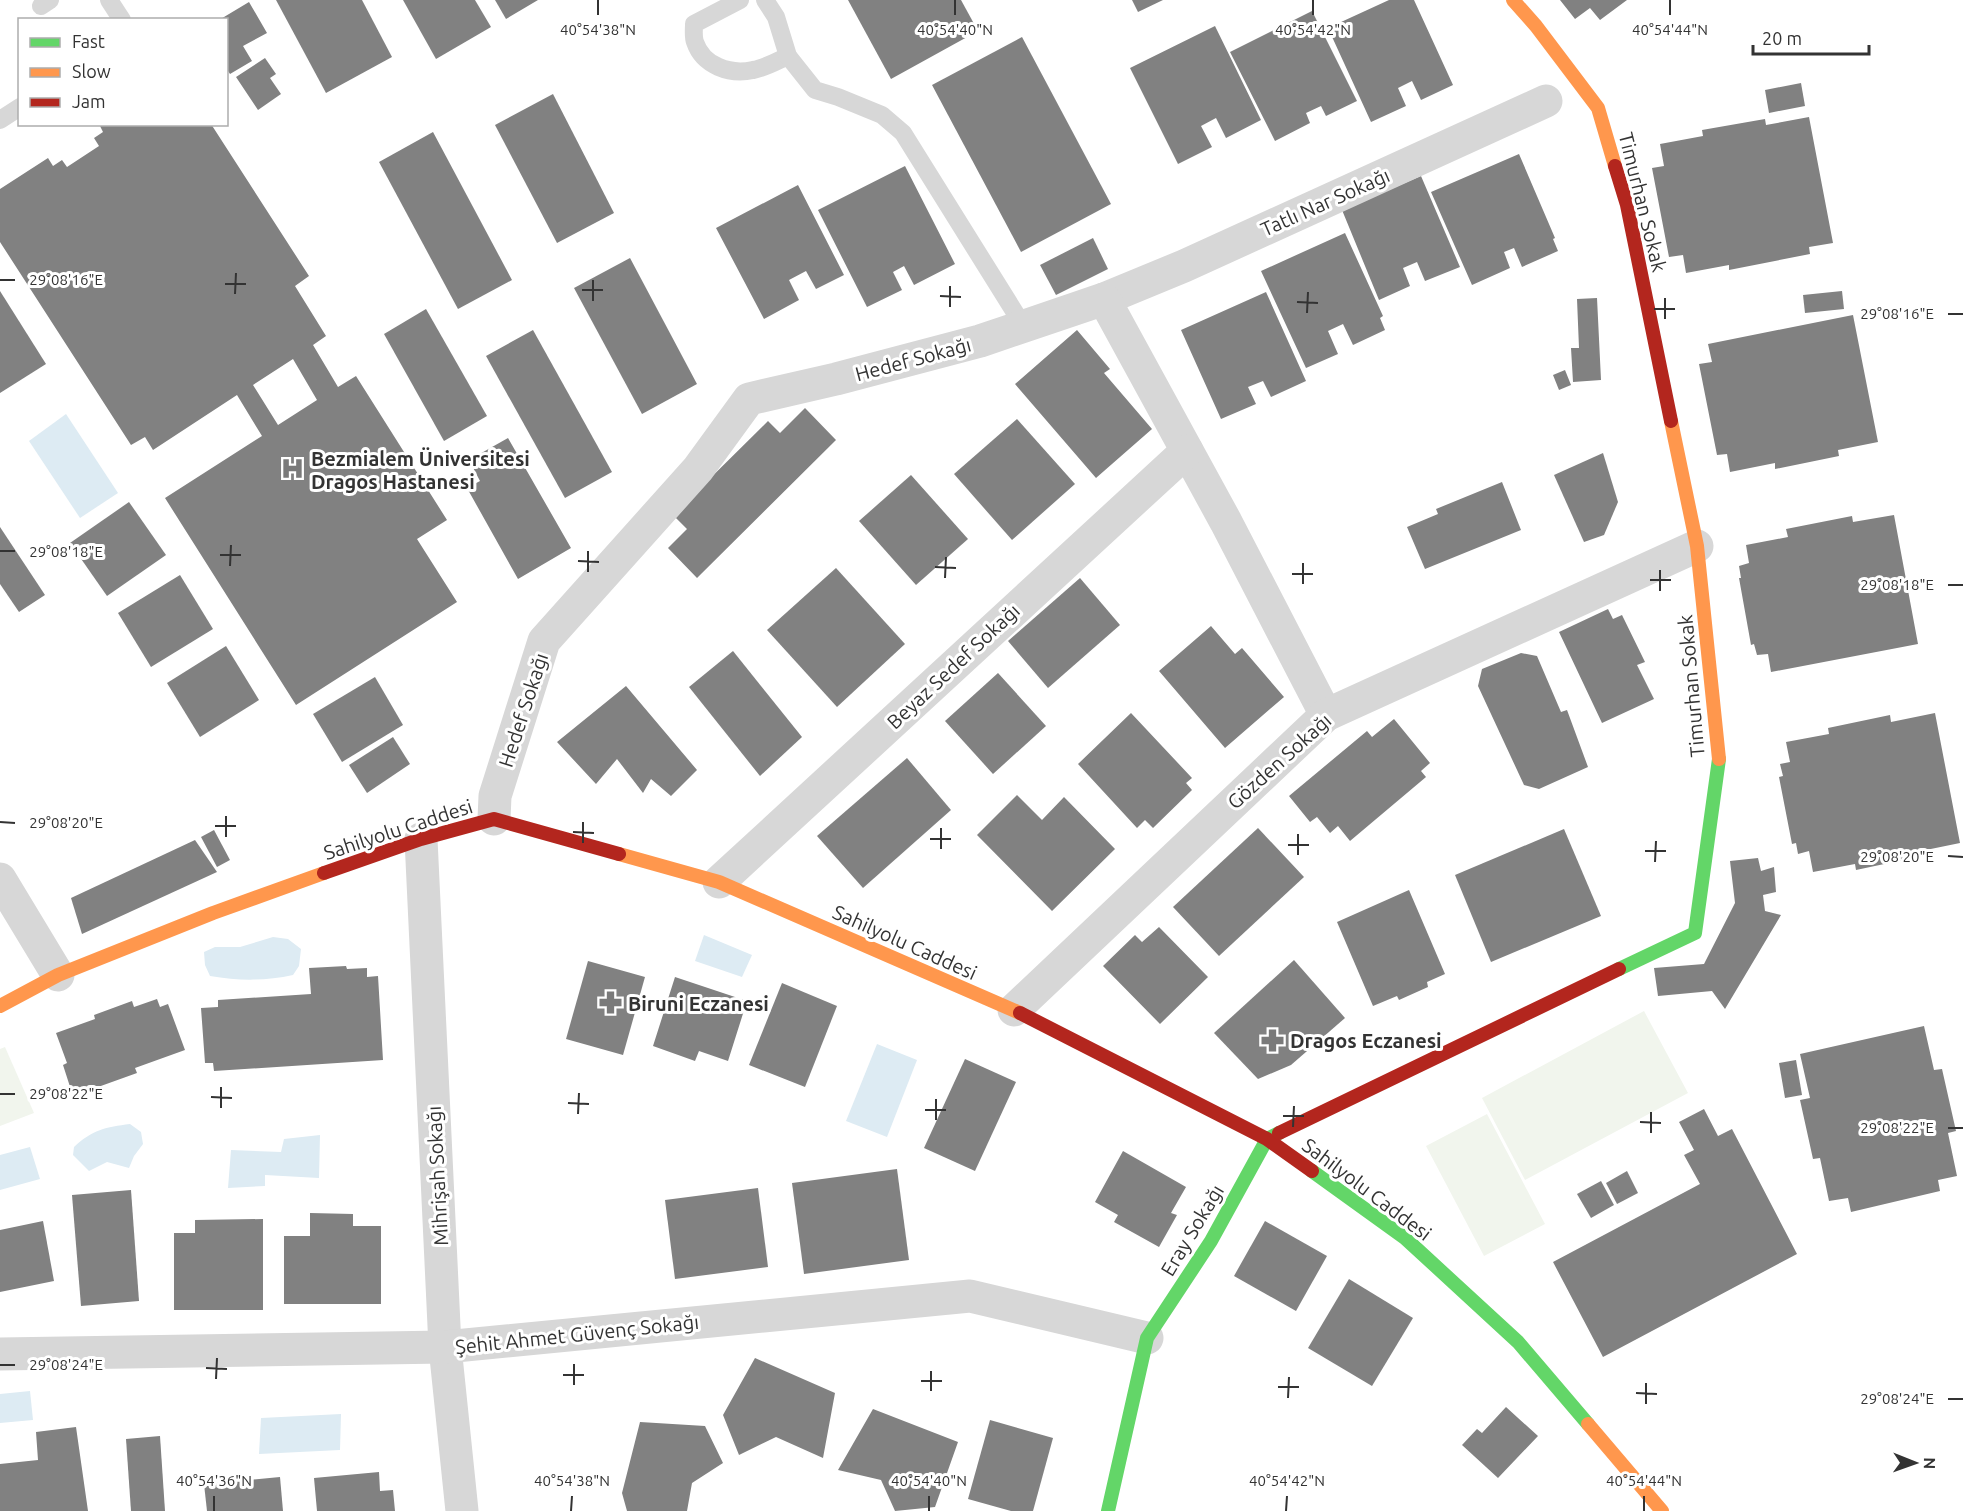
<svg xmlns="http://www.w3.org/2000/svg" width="1963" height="1511" font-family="Ubuntu,sans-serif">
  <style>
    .green { fill: #f1f5ed }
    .water { fill: #ddebf3 }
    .building { fill: #818181; fill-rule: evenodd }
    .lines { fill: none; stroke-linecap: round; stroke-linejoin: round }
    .lane { stroke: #d7d7d7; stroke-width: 18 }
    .street { stroke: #d7d7d7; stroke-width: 33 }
    .fast { stroke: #63d668; stroke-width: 14 }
    .slow { stroke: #ff974d; stroke-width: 14 }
    .jam { stroke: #b3261e; stroke-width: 14 }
    .ticks { fill: none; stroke: #333; stroke-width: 2 }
    .labels { text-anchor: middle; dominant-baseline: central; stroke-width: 6; stroke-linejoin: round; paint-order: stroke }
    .street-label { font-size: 20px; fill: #333; stroke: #fff }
    .poi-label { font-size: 20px; font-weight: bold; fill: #333; stroke: #fff; text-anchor: start }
    .ticks-label { font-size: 15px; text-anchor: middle; fill: #333; stroke: #fff; stroke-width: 6; stroke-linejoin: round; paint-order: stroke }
  </style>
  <rect width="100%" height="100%" fill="#fff"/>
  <g class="green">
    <path d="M1644 1011 1688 1093 1525 1180 1482 1098Z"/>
    <path d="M5 1047 34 1113 0 1126V1049Z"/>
    <path d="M1487 1114 1545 1224 1484 1256 1426 1146Z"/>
  </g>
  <g class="water">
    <path d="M66 414 118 493 80 518 29 441Z"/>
    <path d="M704 935 752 955 742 977 695 961Z"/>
    <path d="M273 937 288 939 301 949 299 966 293 975C265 981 239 981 210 976L205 965 204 952 215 947H240Z"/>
    <path d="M877 1044 917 1060 887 1137 846 1121Z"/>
    <path d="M130 1124 141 1132 143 1144 134 1156 129 1168 107 1162 89 1171 73 1155 74 1147C92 1130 106 1127 130 1124Z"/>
    <path d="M320 1135 319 1178 265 1175V1186L228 1188 231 1150 281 1152 284 1139Z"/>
    <path d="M30 1147 40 1179 0 1190V1155Z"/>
    <path d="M30 1391 33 1420 0 1423V1394Z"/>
    <path d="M341 1414 340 1450 259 1454 261 1418Z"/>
  </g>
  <g class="building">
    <path d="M276 0H362L392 57 326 93Z"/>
    <path d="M403 0H475L491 27 436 59Z"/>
    <path d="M495 0H538L506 19Z"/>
    <path d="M848 0H961L978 31 891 79Z"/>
    <path d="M1132 0H1163L1138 12Z"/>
    <path d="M1389 0H1414L1453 85 1421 100 1412 81 1398 88 1406 106 1371 122 1328 28Z"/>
    <path d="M1560 0H1627L1600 20 1590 8 1575 19Z"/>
    <path d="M249 2 267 33 243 46 252 61 230 74 226 68V20H219Z"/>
    <path d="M1312 11 1357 101 1326 116 1321 106 1306 113 1310 123 1275 141 1230 52Z"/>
    <path d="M1215 26 1261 120 1226 138 1216 118 1201 126 1212 147 1178 164 1130 68Z"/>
    <path d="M1022 37 1111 204 1021 252 932 85Z"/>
    <path d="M265 58 276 74 270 78 281 94 258 110 236 77Z"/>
    <path d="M1801 83 1805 106 1769 113 1765 90Z"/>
    <path d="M553 94 614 213 557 243 495 125Z"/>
    <path d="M1809 117 1833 243 1809 247 1810 254 1729 270V265L1686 273 1683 255 1669 257 1652 168 1664 166 1660 144 1703 136 1702 130 1765 119 1766 125Z"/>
    <path d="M99 124H211L309 276 295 286 326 336 313 345 338 387 356 376 447 520 417 539 457 602 296 705 165 498 262 436 237 395 153 450 145 437 131 445 0 242V189L48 158 53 166 62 160 67 167 99 146 94 138 103 132ZM293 359 317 400 278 425 253 385Z"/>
    <path d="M433 132 512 280 458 309 379 162Z"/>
    <path d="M1519 154 1555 238 1553 239 1558 251 1522 267 1514 248 1504 252 1510 268 1472 285 1431 192Z"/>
    <path d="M905 166 955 264 914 285 904 266 893 272 902 290 867 307 818 210Z"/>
    <path d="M1421 176 1460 267 1425 281 1417 262 1403 268 1410 286 1379 300 1342 210Z"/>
    <path d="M798 185 844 275 816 289 806 271 789 280 799 300 764 319 716 228Z"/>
    <path d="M1345 233 1383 316 1380 318 1385 330 1353 345 1343 324 1328 331 1338 354 1306 368 1261 271Z"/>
    <path d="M1093 238 1108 269 1056 295 1040 265Z"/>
    <path d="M630 258 697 384 642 414 574 288Z"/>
    <path d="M0 291 46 364 0 393Z"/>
    <path d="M1842 291 1844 309 1805 313 1803 295Z"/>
    <path d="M1266 292 1306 381 1271 397 1263 381 1248 387 1256 404 1221 419 1181 330Z"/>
    <path d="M1597 298 1601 380 1573 382 1571 348H1579L1577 299Z"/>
    <path d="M426 309 487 416 444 441 384 334Z"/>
    <path d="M1853 315 1878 442 1838 450 1839 456 1775 469V463L1730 472 1727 454 1717 455 1699 364 1712 362 1708 344Z"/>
    <path d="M533 330 612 472 565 498 486 356Z"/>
    <path d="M1077 330 1110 369 1104 373 1152 429 1096 478 1015 384Z"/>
    <path d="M1565 370 1571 385 1559 390 1553 375Z"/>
    <path d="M805 408 836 440 697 578 668 548 687 529 673 515 768 421 780 433Z"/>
    <path d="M1017 419 1075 484 1012 540 954 474Z"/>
    <path d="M508 438 571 548 518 579 467 488 480 481 469 460Z"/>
    <path d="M1603 453 1618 502 1604 535 1584 542 1554 475Z"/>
    <path d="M911 475 968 539 916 585 859 521Z"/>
    <path d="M1502 482 1521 530 1425 569 1407 527 1438 514 1436 509Z"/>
    <path d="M129 502 166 555 107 596 70 543Z"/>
    <path d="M1894 515 1918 644 1771 672 1768 654 1757 655 1754 644 1751 645 1739 578H1741L1739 566 1749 563 1746 545 1788 537 1786 529 1852 516 1853 522Z"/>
    <path d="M0 527 45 595 19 612 0 584Z"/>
    <path d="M836 568 905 644 837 707 767 630Z"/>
    <path d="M180 575 213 629 151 667 118 613Z"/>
    <path d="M1080 578 1120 625 1048 688 1008 641Z"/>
    <path d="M1608 609 1613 619 1622 615 1645 662 1637 665 1654 699 1602 723 1559 632Z"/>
    <path d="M1211 626 1235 654 1242 648 1284 697 1225 748 1159 671Z"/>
    <path d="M226 646 259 700 200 737 167 683Z"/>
    <path d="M733 651 802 737 760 776 689 687Z"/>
    <path d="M1521 653 1537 656 1561 712 1567 710 1588 767 1539 789 1524 785 1478 686 1482 669Z"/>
    <path d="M998 673 1046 726 993 774 945 721Z"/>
    <path d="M375 677 403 725 342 762 313 714Z"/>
    <path d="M626 686 697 770 671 796 651 779 643 793 617 759 596 784 557 742Z"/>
    <path d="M1131 713 1192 778 1186 783 1192 790 1153 828 1145 820 1137 828 1078 764Z"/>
    <path d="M1935 713 1960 843 1921 851 1922 856 1856 870 1855 864 1813 872 1809 851 1798 854 1796 843 1792 844 1779 777 1783 776 1780 764 1790 762 1786 742 1829 734 1828 728 1890 715 1891 722Z"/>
    <path d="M1394 719 1430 763 1421 771 1426 777 1350 841 1338 826 1330 833 1317 817 1310 822 1289 796 1367 731 1372 737Z"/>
    <path d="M393 737 410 764 367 793 349 765Z"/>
    <path d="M907 758 951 810 863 888 817 836Z"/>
    <path d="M1017 795 1042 820 1064 797 1115 849 1052 911 977 835Z"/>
    <path d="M1258 828 1304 877 1219 956 1173 907Z"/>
    <path d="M1564 829 1601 916 1491 962 1455 875Z"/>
    <path d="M214 830 230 860 217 867 201 837Z"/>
    <path d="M195 840 217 872 82 934 71 898Z"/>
    <path d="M1758 858 1761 871 1774 867 1776 892 1763 895 1765 911 1781 915 1725 1009 1712 991 1658 996 1654 968 1704 964 1735 903 1730 861Z"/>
    <path d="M1409 890 1445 974 1427 982 1428 987 1399 1000 1397 996 1373 1006 1337 922Z"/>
    <path d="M1159 927 1208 977 1160 1024 1103 966 1135 935 1142 942Z"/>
    <path d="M1294 960 1345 1018 1291 1065 1258 1079 1214 1033Z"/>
    <path d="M588 961 645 977 623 1055 566 1039Z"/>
    <path d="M346 966 347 969 367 968V977L378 976 383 1060 214 1071 213 1063H205L201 1008 218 1007V1000L311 994 309 968Z"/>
    <path d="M675 977 747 1001 728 1061 699 1051 695 1061 653 1046Z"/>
    <path d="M782 983 837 1006 805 1087 749 1065Z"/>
    <path d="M157 999 160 1007 168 1004 185 1050 135 1068 137 1073 73 1096 63 1065 67 1063 56 1033 95 1019 94 1015 132 1001 134 1007Z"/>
    <path d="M1924 1026 1934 1070 1942 1069 1956 1131 1948 1133 1957 1176 1938 1180 1940 1191 1851 1212 1848 1198 1829 1201 1820 1158 1813 1159 1800 1100 1810 1098 1800 1054Z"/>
    <path d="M965 1059 1016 1082 975 1171 924 1148Z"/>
    <path d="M1796 1060 1802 1095 1785 1098 1779 1063Z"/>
    <path d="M1704 1109 1718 1136 1732 1129 1797 1254 1603 1357 1553 1262 1700 1184 1684 1155 1694 1150 1679 1122Z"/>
    <path d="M1123 1151 1186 1187 1171 1213 1177 1215 1159 1247 1114 1222 1118 1215 1095 1202Z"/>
    <path d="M897 1169 909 1260 804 1274 792 1183Z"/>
    <path d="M1627 1171 1638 1193 1617 1204 1606 1183Z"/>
    <path d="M1601 1181 1614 1205 1591 1218 1577 1194Z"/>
    <path d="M758 1188 768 1267 675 1279 665 1200Z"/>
    <path d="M131 1190 139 1301 81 1306 72 1195Z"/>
    <path d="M310 1213 353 1214V1226H381V1304H284V1236H310Z"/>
    <path d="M263 1219V1310H174V1233H195V1220Z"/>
    <path d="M43 1221 54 1281 0 1292V1230Z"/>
    <path d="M1265 1221 1327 1256 1296 1311 1234 1276Z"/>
    <path d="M1349 1279 1413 1318 1372 1386 1308 1348Z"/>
    <path d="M755 1358 835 1393 823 1458 776 1437 739 1455 723 1415Z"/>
    <path d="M1506 1407 1538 1436 1498 1478 1462 1445 1477 1429 1482 1433Z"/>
    <path d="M873 1409 958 1442 935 1507 895 1511 881 1480 838 1470Z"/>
    <path d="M990 1420 1053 1438 1033 1511H1011L968 1499Z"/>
    <path d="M640 1422 705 1426 723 1463 692 1483 687 1511H627L622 1493Z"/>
    <path d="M76 1427 88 1511H0V1464L38 1460 36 1432Z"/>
    <path d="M160 1436 165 1511H131L126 1439Z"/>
    <path d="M379 1472 380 1491 393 1490 395 1511H317L314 1478Z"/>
    <path d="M280 1477 283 1511H207L204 1484Z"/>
  </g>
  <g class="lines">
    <g class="lane">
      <path d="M109 0 122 20"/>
      <path d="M740 0 694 24C694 30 693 37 695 42 703 66 730 75 753 70 765 68 777 61 788 56"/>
      <path d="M765 0 776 17 788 56 815 90 838 97 882 115 903 133 1024 327"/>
      <path d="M41 6 50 0"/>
      <path d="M0 120 20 107"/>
    </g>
    <g class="street">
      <path d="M1104 299 1184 266 1546 101"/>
      <path d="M494 819 495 796 544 641 698 469 749 399 836 379 980 341 1104 299 1226 522 1326 715"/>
      <path d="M421 839 445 1347 462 1511"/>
      <path d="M0 879 58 975"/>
      <path d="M719 882 1187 451"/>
      <path d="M1014 1010 1326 715 1697 546"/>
      <path d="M0 1354 445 1347 970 1296 1147 1338"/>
    </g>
    <g class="fast">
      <path d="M1619 969 1695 933 1719 759"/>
      <path d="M1312 1171 1405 1238 1518 1342 1588 1424"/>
      <path d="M1108 1511 1147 1338 1211 1241 1267 1139 1279 1133"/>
    </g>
    <g class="slow">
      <path d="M1513 0 1536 26 1598 108 1615 166"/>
      <path d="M1671 421 1697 546 1719 759"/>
      <path d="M619 854 719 882 1020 1013"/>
      <path d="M0 1006 58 975 213 913 324 873"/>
      <path d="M1588 1424 1662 1511"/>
    </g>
    <g class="jam">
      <path d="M1615 166 1627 205 1671 421"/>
      <path d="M324 873 421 839 494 819 619 854"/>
      <path d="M1020 1013 1267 1139 1312 1171"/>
      <path d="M1279 1133 1619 969"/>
    </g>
  </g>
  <path class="ticks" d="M598 15V0M955 15V0M1313 15V0M1670 15V0M0 280H15M225 284H246M582 290H603M235 294 236 273M940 296 961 297M593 301V280M1297 302 1318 303M950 307V286M1654 309H1675M1307 313 1308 292M1948 314H1963M1665 319V298M0 551H15M220 555H241M578 561 599 562M230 566 231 545M935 567 956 568M588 572V551M1292 574H1313M945 578 946 557M1650 580H1671M1303 584V563M1948 585H1963M1660 591V570M0 822 15 823M215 826H236M573 832 594 833M226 837V816M930 839H951M583 843V822M1288 845H1309M941 849V828M1645 851H1666M1298 855V834M1948 856 1963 857M1655 862 1656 841M0 1094H15M211 1097 232 1098M568 1103 589 1104M221 1108V1087M925 1110H946M578 1114 579 1093M1283 1116H1304M936 1120V1099M1640 1122 1661 1123M1293 1127 1294 1106M1948 1128H1963M1651 1133V1112M0 1365H15M206 1368 227 1369M563 1375H584M216 1379 217 1358M921 1381H942M574 1385V1364M1278 1387H1299M931 1391V1371M1636 1393 1657 1394M1288 1398 1289 1377M1948 1399H1963M1646 1404V1383M214 1511V1496M571 1511 572 1496M929 1511V1496M1286 1511 1287 1496M1644 1511V1496"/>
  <defs>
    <symbol id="hospital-bare" viewBox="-9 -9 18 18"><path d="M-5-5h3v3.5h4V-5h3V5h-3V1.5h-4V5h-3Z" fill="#7a7a7a" stroke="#fff" stroke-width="2.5" paint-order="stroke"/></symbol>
    <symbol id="pharmacy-bare" viewBox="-9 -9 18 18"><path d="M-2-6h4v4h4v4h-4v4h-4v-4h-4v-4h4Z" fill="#7a7a7a" stroke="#fff" stroke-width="2.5" paint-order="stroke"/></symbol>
  </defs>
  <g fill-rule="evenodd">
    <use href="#hospital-bare" x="276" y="452" width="33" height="33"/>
    <use href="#pharmacy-bare" x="594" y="986" width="33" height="33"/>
    <use href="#pharmacy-bare" x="1256" y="1024" width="33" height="33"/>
  </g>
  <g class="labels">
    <g class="street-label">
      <text transform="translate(1325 202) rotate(-24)">Tatlı Nar Sokağı</text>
      <text transform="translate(1643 202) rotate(76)">Timurhan Sokak</text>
      <text transform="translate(913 359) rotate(-15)">Hedef Sokağı</text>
      <text transform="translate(953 666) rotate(-43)">Beyaz Sedef Sokağı</text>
      <text transform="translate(1691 686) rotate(-95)">Timurhan Sokak</text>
      <text transform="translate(523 710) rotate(-72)">Hedef Sokağı</text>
      <text transform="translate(1279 761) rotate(-42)">Gözden Sokağı</text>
      <text transform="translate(398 829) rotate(-18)">Sahilyolu Caddesi</text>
      <text transform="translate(905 942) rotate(24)">Sahilyolu Caddesi</text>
      <text transform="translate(437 1176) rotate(-93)">Mihrişah Sokağı</text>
      <text transform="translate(1367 1189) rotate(37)">Sahilyolu Caddesi</text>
      <text transform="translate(1192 1230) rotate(-59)">Eray Sokağı</text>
      <text transform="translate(577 1334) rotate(-6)">Şehit Ahmet Güvenç Sokağı</text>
    </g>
    <g class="poi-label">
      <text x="311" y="458">Bezmialem Üniversitesi<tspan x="311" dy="23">Dragos Hastanesi</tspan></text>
      <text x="628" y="1003">Biruni Eczanesi</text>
      <text x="1290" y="1040">Dragos Eczanesi</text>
    </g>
  </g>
  <g class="ticks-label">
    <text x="598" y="35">40°54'38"N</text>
    <text x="955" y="35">40°54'40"N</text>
    <text x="1313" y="35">40°54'42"N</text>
    <text x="1670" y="35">40°54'44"N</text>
    <text x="66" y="285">29°08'16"E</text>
    <text x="1897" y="319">29°08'16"E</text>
    <text x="66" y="557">29°08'18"E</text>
    <text x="1897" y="590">29°08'18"E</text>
    <text x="66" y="828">29°08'20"E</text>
    <text x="1897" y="862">29°08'20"E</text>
    <text x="66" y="1099">29°08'22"E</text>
    <text x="1897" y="1133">29°08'22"E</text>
    <text x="66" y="1370">29°08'24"E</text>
    <text x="1897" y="1404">29°08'24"E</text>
    <text x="214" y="1486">40°54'36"N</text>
    <text x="572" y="1486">40°54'38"N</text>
    <text x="929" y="1486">40°54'40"N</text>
    <text x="1287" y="1486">40°54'42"N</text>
    <text x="1644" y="1486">40°54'44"N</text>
  </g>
  <rect x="18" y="18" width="210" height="108" fill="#ffffff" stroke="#adadad" stroke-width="1.5"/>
  <rect x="30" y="38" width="30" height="9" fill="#63d668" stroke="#adadad" stroke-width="1.5"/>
  <text x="72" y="48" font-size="18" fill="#333333">Fast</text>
  <rect x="30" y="68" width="30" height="9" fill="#ff974d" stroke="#adadad" stroke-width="1.5"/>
  <text x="72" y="78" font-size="18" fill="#333333">Slow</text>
  <rect x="30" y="98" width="30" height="9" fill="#b3261e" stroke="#adadad" stroke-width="1.5"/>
  <text x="72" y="108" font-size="18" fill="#333333">Jam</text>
  <g transform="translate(1915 1463) rotate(91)" stroke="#ffffff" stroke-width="4.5" paint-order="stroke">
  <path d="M0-4.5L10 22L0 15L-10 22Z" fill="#333333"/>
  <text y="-9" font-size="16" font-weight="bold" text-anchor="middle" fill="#333333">N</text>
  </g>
  <path d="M1753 45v9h116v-9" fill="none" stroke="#333333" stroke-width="3"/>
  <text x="1762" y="45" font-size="18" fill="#333333" stroke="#ffffff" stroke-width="4.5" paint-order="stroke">20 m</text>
</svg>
